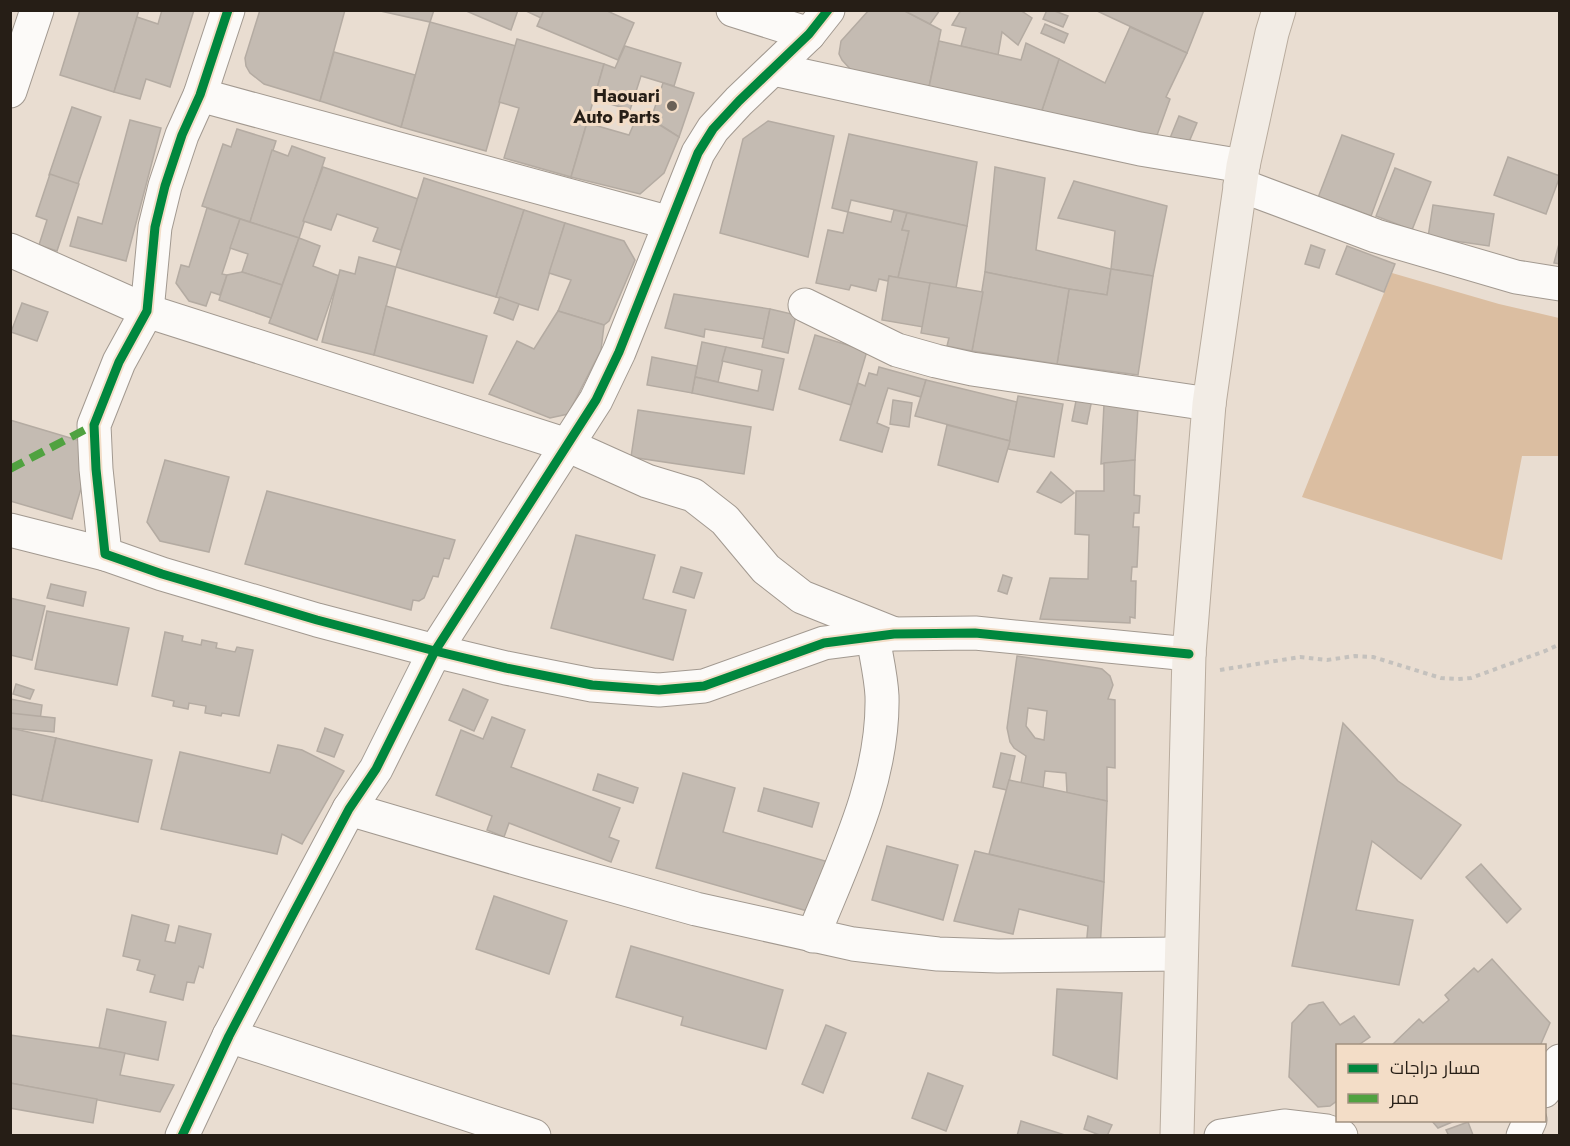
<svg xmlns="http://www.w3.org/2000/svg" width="1570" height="1146" font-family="Jost,Cairo,sans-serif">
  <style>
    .green { fill: #dbbea1 }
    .building { fill: #c4bbb2; stroke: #b4aba2; stroke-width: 1.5; fill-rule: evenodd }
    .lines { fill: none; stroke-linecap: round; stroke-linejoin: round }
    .minor-casing { stroke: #a29990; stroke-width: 35 }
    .major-casing { stroke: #b9ac9e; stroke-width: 35 }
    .path { stroke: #c4c1bd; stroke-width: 4; stroke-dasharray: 4.5 4.5; stroke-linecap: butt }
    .minor { stroke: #fcfaf8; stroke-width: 33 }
    .major { stroke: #f2ece5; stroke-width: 33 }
    .quiet { stroke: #50a240; stroke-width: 8; stroke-dasharray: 15 8; stroke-linecap: butt }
    .cycleway-casing { stroke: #f3ddc7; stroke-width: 13 }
    .cycleway { stroke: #00873e; stroke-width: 9 }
    .poi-dot { fill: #6a6157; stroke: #f3ddc7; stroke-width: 2 }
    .labels { text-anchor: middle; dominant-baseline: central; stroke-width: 6; stroke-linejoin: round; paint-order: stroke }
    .poi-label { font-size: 18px; font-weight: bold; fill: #261e16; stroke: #f3ddc7; text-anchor: end }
  </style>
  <rect width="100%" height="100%" fill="#e9ddd1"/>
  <path class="green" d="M1392 273 1499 304 1559 318V456H1522L1502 560 1302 497Z"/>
  <g class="building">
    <path d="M80 10H139L114 92 60 75Z"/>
    <path d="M162 10H194L170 87 146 79 140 99 114 92 137 17 158 24Z"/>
    <path d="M260 10H345L320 101 264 84 250 73 246 66 245 58Z"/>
    <path d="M376 10H434L430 22Z"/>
    <path d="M464 10H518L511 30Z"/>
    <path d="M524 10H544L541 18Z"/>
    <path d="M544 10H605L634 23 618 60 537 26Z"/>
    <path d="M869 10H903L941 30 929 87 853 72 842 60 839 54 841 41Z"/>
    <path d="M903 10H940L930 24Z"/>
    <path d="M961 10H1020L1032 18 1018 45 1002 32 998 55 961 46 966 28 952 25Z"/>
    <path d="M1047 10H1052L1068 16 1063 27 1043 19Z"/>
    <path d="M1095 10H1204L1187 53Z"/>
    <path d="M430 22 516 46 486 151 401 127Z"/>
    <path d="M1045 24 1068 34 1064 43 1041 33Z"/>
    <path d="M1130 27 1187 53 1166 97 1170 99 1156 138 1041 113 1059 59 1105 83Z"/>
    <path d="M517 39 604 64 571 177 504 158 519 108 499 102Z"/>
    <path d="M939 41 1021 60 1026 43 1059 59 1041 113 929 87Z"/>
    <path d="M625 46 681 63 674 86 641 76 630 110 594 99 604 64 615 68Z"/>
    <path d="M334 52 415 75 401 127 320 101Z"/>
    <path d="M663 83 694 93 679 137 651 119Z"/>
    <path d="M72 107 101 117 78 184 49 175Z"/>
    <path d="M639 112 679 137 664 173 640 194 571 177 587 123 629 135Z"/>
    <path d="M1179 116 1197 123 1186 149 1168 143Z"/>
    <path d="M130 120 161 128 126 261 70 246 78 217 102 224Z"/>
    <path d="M768 121 834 136 808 257 720 233 743 139Z"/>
    <path d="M237 129 276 141 250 222 202 206 223 144 231 147Z"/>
    <path d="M849 134 977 162 967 226 851 200 848 212 832 208Z"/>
    <path d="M1342 135 1394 154 1371 216 1342 205 1339 211 1316 203Z"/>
    <path d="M292 146 325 158 299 238 250 222 272 150 288 156Z"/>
    <path d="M1508 157 1560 176 1546 214 1494 195Z"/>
    <path d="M323 167 418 199 401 250 373 241 378 228 337 214 331 230 303 221Z"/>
    <path d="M995 167 1045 178 1036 250 1111 269 1107 295 1069 289 985 272Z"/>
    <path d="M1395 168 1431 182 1412 230 1376 216Z"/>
    <path d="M50 174 79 184 57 251 39 245 47 220 36 216Z"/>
    <path d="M424 178 524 210 496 297 396 267Z"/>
    <path d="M1074 181 1167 206 1153 276 1111 269 1115 231 1058 218Z"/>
    <path d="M1433 205 1494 214 1489 246 1428 237Z"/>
    <path d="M207 208 240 219 222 274 227 275 220 295 211 292 206 306 189 301 176 283 181 265 189 267Z"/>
    <path d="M524 210 565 223 538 310 496 297Z"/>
    <path d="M894 210 907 213 902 230 909 231 898 278 889 276 888 281 879 279 876 291 851 285 849 290 816 283 828 230 843 233 848 212 891 222Z"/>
    <path d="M907 213 967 226 956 288 898 278 909 231 902 230Z"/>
    <path d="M240 219 299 238 282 285 242 272 248 254 230 248Z"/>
    <path d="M565 223 624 241 635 260 609 321 604 325 558 311 571 280 549 273Z"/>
    <path d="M299 238 320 246 313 266 339 276 317 340 269 323Z"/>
    <path d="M1560 240V264L1554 263Z"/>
    <path d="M1311 245 1325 250 1319 268 1305 264Z"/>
    <path d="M1347 246 1395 264 1384 292 1336 274Z"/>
    <path d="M359 257 396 267 374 355 322 342 340 270 355 274Z"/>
    <path d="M1111 269 1153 276 1138 375 1057 364 1069 289 1107 295Z"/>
    <path d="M242 272 282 285 271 318 219 300 227 275Z"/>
    <path d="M985 272 1069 289 1057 364 972 351Z"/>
    <path d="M889 276 930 283 923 327 882 320Z"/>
    <path d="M930 283 983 292 972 351 947 346 949 338 921 333Z"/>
    <path d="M674 294 770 309 764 339 705 329 704 337 665 328Z"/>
    <path d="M500 297 519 304 513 320 494 313Z"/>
    <path d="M22 303 48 312 37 341 11 332Z"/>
    <path d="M386 306 487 336 473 383 374 355Z"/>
    <path d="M770 309 796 315 788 353 762 347Z"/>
    <path d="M558 311 604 325 601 350 568 414 550 418 489 394 517 341 534 349Z"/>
    <path d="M815 335 867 351 851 405 799 389Z"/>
    <path d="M702 342 726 347 718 382 695 377Z"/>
    <path d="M726 347 784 359 773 410 692 393 695 377 758 391 762 370 722 361Z"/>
    <path d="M652 357 697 366 692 393 647 385Z"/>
    <path d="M879 367 926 380 921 397 888 388 877 423 889 428 882 452 840 440 858 383 865 386 869 373 877 375Z"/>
    <path d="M926 380 1017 402 1010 441 915 416Z"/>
    <path d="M1018 396 1063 404 1054 457 1008 449Z"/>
    <path d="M1077 396 1092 399 1087 424 1072 421Z"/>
    <path d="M893 400 912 403 909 427 890 424Z"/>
    <path d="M1104 404 1138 407 1135 460 1101 464Z"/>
    <path d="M638 410 751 427 744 474 631 457Z"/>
    <path d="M10 420 94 445 72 519 10 501Z"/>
    <path d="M947 425 1010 441 998 482 938 465Z"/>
    <path d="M165 460 229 477 209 552 160 541 147 522Z"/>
    <path d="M1135 460 1134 495 1140 496 1139 513H1134L1133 527H1139L1137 567H1132L1131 581H1136L1135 618 1130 617V623L1040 619 1050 578 1088 579 1089 535 1075 534 1076 491H1104V463Z"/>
    <path d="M1051 472 1074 493 1061 503 1037 492Z"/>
    <path d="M267 491 455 540 449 559 444 558 438 577 433 576 424 598 419 601 413 600 411 610 245 564Z"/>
    <path d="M576 535 655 555 643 599 686 610 673 660 551 628Z"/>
    <path d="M681 567 702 573 694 598 673 592Z"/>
    <path d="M1003 575 1012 578 1007 594 998 591Z"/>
    <path d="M51 584 86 592 83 606 47 598Z"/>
    <path d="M10 598 45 606 32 660 10 655Z"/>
    <path d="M47 611 129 628 117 685 35 669Z"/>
    <path d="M165 632 183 636 182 641 201 645 202 640 217 643 216 648 235 652 237 647 253 650 239 716 222 713 221 716 205 713 206 706 189 703 188 709 173 706 174 701 152 696Z"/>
    <path d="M1017 656 1097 668 1102 669 1110 676 1113 685 1108 699 1115 700V768L1107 767V801L1067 793 1066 773 1045 771 1043 788 1021 783 1026 756 1014 748 1010 742 1007 728ZM1028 708 1047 711 1044 740 1035 738 1026 726Z"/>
    <path d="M16 684 34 690 30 699 13 694Z"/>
    <path d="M463 689 488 700 474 731 449 720Z"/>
    <path d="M10 699 42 705 40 720 10 714Z"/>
    <path d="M10 713 55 718 54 732 10 728Z"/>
    <path d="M492 717 525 730 511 767 620 808 609 837 619 841 611 862 509 823 504 837 487 830 492 816 436 795 461 730 483 739Z"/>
    <path d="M1343 723 1398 781 1461 825 1421 879 1372 841 1356 910 1413 920 1399 985 1292 966Z"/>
    <path d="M10 728 56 738 42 801 10 794Z"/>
    <path d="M325 728 343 735 334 757 317 751Z"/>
    <path d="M56 738 152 760 138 822 42 801Z"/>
    <path d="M278 745 302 750 344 771 302 844 282 834 277 854 161 829 180 752 270 773Z"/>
    <path d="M1001 753 1015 756 1007 790 993 787Z"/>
    <path d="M683 773 735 788 723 832 832 863 818 914 656 868Z"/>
    <path d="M598 774 638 788 633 803 593 790Z"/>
    <path d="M1009 780 1107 801 1104 882 989 854Z"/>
    <path d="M764 788 819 803 812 827 758 811Z"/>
    <path d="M887 846 958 865 943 920 872 900Z"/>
    <path d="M975 851 1104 882 1100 949 1086 948 1088 926 1019 909 1013 934 954 921Z"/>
    <path d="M1481 864 1521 909 1507 923 1466 877Z"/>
    <path d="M494 896 567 921 549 974 476 949Z"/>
    <path d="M132 915 169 925 165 941 175 943 179 926 211 934 203 968 199 966 194 983 187 982 183 1000 150 992 155 975 137 970 140 960 123 956Z"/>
    <path d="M631 946 783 990 766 1049 681 1025 683 1017 616 997Z"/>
    <path d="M1492 959 1550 1023 1540 1046H1391L1419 1019 1423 1023 1449 1000 1445 995 1474 968 1478 972Z"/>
    <path d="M1057 989 1122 993 1117 1079 1053 1055Z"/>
    <path d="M1323 1002 1340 1025 1354 1016 1370 1037 1360 1044 1362 1046H1338V1100L1330 1106 1318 1107 1289 1077 1292 1023 1309 1005Z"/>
    <path d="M107 1009 166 1022 158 1060 99 1048Z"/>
    <path d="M826 1025 846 1033 823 1093 802 1084Z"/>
    <path d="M10 1035 99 1048 125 1053 120 1075 174 1085 160 1112 10 1083Z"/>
    <path d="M928 1073 963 1086 946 1131 912 1118Z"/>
    <path d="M10 1083 97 1099 93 1123 10 1108Z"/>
    <path d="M1088 1116 1112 1125 1107 1136H1102L1084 1129Z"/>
    <path d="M1431 1120H1457L1438 1128Z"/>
    <path d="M1021 1121 1065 1135V1136H1017Z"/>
    <path d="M1468 1122 1473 1135 1449 1136 1446 1130Z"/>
  </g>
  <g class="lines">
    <defs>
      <g id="minor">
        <path d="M228 10 200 95 182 135 165 186 155 227 147 311 119 362 94 425 96 469 105 554 162 574 317 620 435 651 506 668 592 685 659 690 704 686 824 643 894 634 975 633 1189 654"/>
        <path d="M733 10 809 34"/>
        <path d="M773 69 1140 149 1243 166"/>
        <path d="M10 91 37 10"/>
        <path d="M200 95 670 223"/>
        <path d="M1240 185 1376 236 1516 277 1560 284"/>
        <path d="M10 250 147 311 567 445 647 481 693 495 725 520 766 569 802 597 892 633"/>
        <path d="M805 305 897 350 936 361 972 369 1209 404"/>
        <path d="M10 530 105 554"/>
        <path d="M349 809 529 862 696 909 853 944 938 954 998 956 1181 954"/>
        <path d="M813 936C844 859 884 780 882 696 881 676 876 656 873 637"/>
        <path d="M229 1036 534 1136"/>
        <path d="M1544 1091 1560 1061"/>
        <path d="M182 1136 229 1036 292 916 349 809 376 769 435 651 596 400 619 352 698 153 713 129 739 101 809 34 828 10"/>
        <path d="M1221 1136 1284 1126 1326 1131 1341 1136"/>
        <path d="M1523 1136 1530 1120"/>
      </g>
      <path id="major" d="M1177 1136 1189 654 1209 404 1243 166 1272 33 1279 10"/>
    </defs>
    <use href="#minor" class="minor-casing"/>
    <use href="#major" class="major-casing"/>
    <path class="path" d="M1220 670 1300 657 1327 660 1355 656 1373 657 1441 678 1458 679 1471 678 1545 651 1560 644"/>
    <use href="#minor" class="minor"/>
    <use href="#major" class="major"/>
    <path class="quiet" d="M10 469 94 425"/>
    <defs>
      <g id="cycleway">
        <path d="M228 10 200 95 182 135 165 186 155 227 147 311 119 362 94 425 96 469 105 554 162 574 317 620 435 651 506 668 592 685 659 690 704 686 824 643 894 634 975 633 1189 654"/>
        <path d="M182 1136 229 1036 292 916 349 809 376 769 435 651 596 400 619 352 698 153 713 129 739 101 809 34 828 10"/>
      </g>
    </defs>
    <use href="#cycleway" class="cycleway-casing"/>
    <use href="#cycleway" class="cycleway"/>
  </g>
  <circle class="poi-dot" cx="672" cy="106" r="6"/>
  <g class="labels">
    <g class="poi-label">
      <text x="660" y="96">Haouari<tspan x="660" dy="21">Auto Parts</tspan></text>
    </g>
  </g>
  <rect width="1570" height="1146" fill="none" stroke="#261e16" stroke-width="24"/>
  <rect x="1336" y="1044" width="210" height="78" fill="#f3ddc7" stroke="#a19180" stroke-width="1.5"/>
  <rect x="1348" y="1064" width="30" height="9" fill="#00873e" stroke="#a19180" stroke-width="1.5"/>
  <text x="1390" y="1074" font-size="18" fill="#261e16">مسار دراجات</text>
  <rect x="1348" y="1094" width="30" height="9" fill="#50a240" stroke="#a19180" stroke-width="1.5"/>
  <text x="1390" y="1104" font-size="18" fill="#261e16">ممر</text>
</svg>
